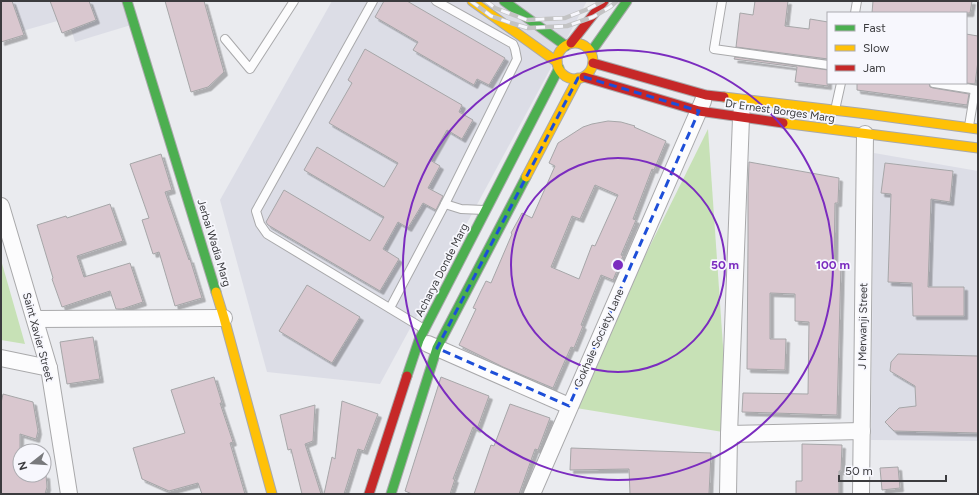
<svg xmlns="http://www.w3.org/2000/svg" width="979" height="495" font-family="Figtree,sans-serif">
  <style>
    .built { fill: #dcdde6 }
    .park { fill: #c7e1b6 }
    .building { fill: #d9c7cf; stroke: #a6a6a8; fill-rule: evenodd; filter: url(#shadow) }
    .lines { fill: none; stroke-linecap: round; stroke-linejoin: round }
    .lane-casing { stroke: #a9a9ab; stroke-width: 10 }
    .street-casing { stroke: #a9a9ab; stroke-width: 18 }
    .fast-casing { stroke: #a9a9ab; stroke-width: 11 }
    .slow-casing { stroke: #a9a9ab; stroke-width: 11 }
    .jam-casing { stroke: #a9a9ab; stroke-width: 11 }
    .lane { stroke: #fcfcfd; stroke-width: 8 }
    .street { stroke: #fcfcfd; stroke-width: 16 }
    .fast { stroke: #4caf50; stroke-width: 9 }
    .slow { stroke: #ffc107; stroke-width: 9 }
    .jam { stroke: #c62828; stroke-width: 9 }
    .rail-casing { stroke: #c3c3c4; stroke-width: 4.5 }
    .rail { stroke: #f7f7fd; stroke-width: 3; stroke-dasharray: 9; stroke-linecap: butt }
    .marked { fill: none; stroke: #1d4ed8; stroke-width: 3; stroke-dasharray: 8 5; stroke-linejoin: round }
    .ring { fill: none; stroke: #7b2cbf; stroke-width: 2 }
    .labels { text-anchor: middle; dominant-baseline: central; stroke-width: 3.5; stroke-linejoin: round; paint-order: stroke }
    .street-label { font-size: 11px; fill: #3b3b3e; stroke: #f7f7fd }
    .centre { fill: #7b2cbf; stroke: #f7f7fd; stroke-width: 2 }
    .ring-label { font-size: 12px; text-anchor: middle; font-weight: bold; fill: #7b2cbf; stroke: #f7f7fd; stroke-width: 3.5; stroke-linejoin: round; paint-order: stroke }
  </style>
  <defs>
    <filter id="shadow"><feDropShadow dx="3.5" dy="3.5" stdDeviation="0" flood-color="#0004"/></filter>
  </defs>
  <rect width="100%" height="100%" fill="#eaebef"/>
  <g class="built">
    <path d="M1 1H124L131 25 75 42 68 18 1 37Z"/>
    <path d="M332 1H587L380 384 267 372 220 200Z"/>
    <path d="M874 153 978 171V441L871 440Z"/>
  </g>
  <g class="park">
    <path d="M708 129 729 433 570 407Z"/>
    <path d="M1 260 25 344 1 340Z"/>
  </g>
  <g class="building">
    <path d="M1 1H12L24 35 1 42Z"/>
    <path d="M50 1H89L96 20 62 33Z"/>
    <path d="M165 1H204L224 72 208 87 191 92Z"/>
    <path d="M384 1H407L505 58 489 85 477 79 474 85 413 50 418 42 375 17Z"/>
    <path d="M755 1H788L785 26 809 29 810 19 828 22V59L736 47 740 13 753 15Z"/>
    <path d="M873 1H972L970 13H872Z"/>
    <path d="M966 34 978 36V61L975 84 966 83Z"/>
    <path d="M365 49 462 105 459 112 473 120 462 139 447 130 430 160 440 166 428 188 443 196 436 210 423 203 408 228 398 222 383 249 399 259 380 291 268 225 266 222 284 190 370 241 384 217 304 170 317 147 384 187 398 163 329 123 352 83 348 80Z"/>
    <path d="M735 57 828 70V86L795 82 797 67 734 59Z"/>
    <path d="M857 83H929L930 87 933 88 969 94 967 105 857 90Z"/>
    <path d="M608 121 621 122 635 126 634 127 666 141 654 170 652 169 633 219 636 220 621 255 623 256 613 280 601 275 581 325 583 326 574 348 571 347 553 388 503 367 459 345 476 309 473 308 481 291 486 281 491 283 512 234 511 233 522 213 532 218 555 166 549 163 558 143 583 127 592 124ZM595 185 618 195 595 246 592 245 579 279 551 267 572 216 580 219Z"/>
    <path d="M161 154 172 190 165 192 189 260 190 259 202 298 175 306 159 252 153 254 142 220 149 218 130 164Z"/>
    <path d="M749 162 839 178 838 203H835L834 264H841L837 415 742 412 743 393 808 394 809 322 795 321V294L770 293V339H786L785 370 747 369 748 243V194Z"/>
    <path d="M885 163 953 171 950 202 931 199 928 287H964V316H913L912 283 888 282 891 194 881 193Z"/>
    <path d="M110 204 123 241 77 256 84 277 130 263 143 302 122 309H116L110 291 62 307 52 279 53 278 37 225 66 216 67 218Z"/>
    <path d="M307 285 360 317 332 363 279 331Z"/>
    <path d="M93 337 100 379 67 384 60 342Z"/>
    <path d="M898 354 978 356V433L894 431 885 422 899 408 916 406 915 386 890 371 891 362Z"/>
    <path d="M214 377 222 403H220L233 442 230 443 245 494H202L198 483 169 491 142 479 133 448 185 433 171 390Z"/>
    <path d="M441 377 489 396 477 429 473 427 453 479H455L450 494H412L405 491Z"/>
    <path d="M3 394 33 402 38 431 36 439 20 434V475H46L47 487 45 494H1V403Z"/>
    <path d="M342 401 378 414 364 451 358 449 344 494H324L332 457 335 459Z"/>
    <path d="M510 404 550 418 538 450 535 449 519 494H474L491 445 494 446Z"/>
    <path d="M315 405 313 441 305 444 321 494H302L291 449 288 450 280 415Z"/>
    <path d="M802 444 842 445 841 471H839V494H796V481H802Z"/>
    <path d="M571 448 711 453 709 494H630L629 469 570 470Z"/>
    <path d="M898 467 900 488 882 490 880 468Z"/>
  </g>
  <g class="lines">
    <defs>
      <g id="lane">
        <path d="M373 1 256 211 260 224 267 234 424 329"/>
        <path d="M436 1 513 44 515 49 517 59 445 204"/>
        <path d="M722 1 714 49 828 65"/>
        <path d="M855 13 857 1"/>
        <path d="M225 39 250 69 294 1"/>
        <path d="M934 83 978 90"/>
        <path d="M835 110 841 83"/>
        <path d="M969 126 975 90"/>
        <path d="M390 308 445 204 461 209 484 210"/>
      </g>
      <g id="street">
        <path d="M1 206 49 368 69 494"/>
        <path d="M35 319 224 318"/>
        <path d="M428 344 569 406"/>
        <path d="M1 358 49 368"/>
        <path d="M729 434 862 431"/>
        <path d="M532 494 703 101"/>
        <path d="M728 494 729 434 741 118 742 106"/>
        <path d="M861 494 865 134"/>
      </g>
      <g id="fast">
        <path d="M127 1 216 292"/>
        <path d="M504 1 566 46"/>
        <path d="M591 52 627 1"/>
        <path d="M407 376 419 340 559 68"/>
        <path d="M391 494 437 348 526 177"/>
      </g>
      <g id="slow">
        <path d="M472 1 557 62"/>
        <circle cx="575" cy="61" r="18"/>
        <path d="M724 97 867 114 978 129"/>
        <path d="M783 123 978 148"/>
        <path d="M526 177 578 78"/>
        <path d="M216 292 224 318 272 494"/>
      </g>
      <g id="jam">
        <path d="M571 43 604 1"/>
        <path d="M593 63 706 95 724 97"/>
        <path d="M584 77 699 111 783 123"/>
        <path d="M369 494 407 376"/>
      </g>
    </defs>
    <use href="#lane" class="lane-casing"/>
    <use href="#street" class="street-casing"/>
    <use href="#fast" class="fast-casing"/>
    <use href="#slow" class="slow-casing"/>
    <use href="#jam" class="jam-casing"/>
    <use href="#lane" class="lane"/>
    <use href="#street" class="street"/>
    <use href="#fast" class="fast"/>
    <use href="#slow" class="slow"/>
    <use href="#jam" class="jam"/>
    <defs>
      <g id="rail">
        <path d="M471 1 491 16 511 23 528 28 567 26 593 17 610 7 617 1"/>
        <path d="M486 1 495 8 527 20 565 18 588 9 603 1"/>
      </g>
    </defs>
    <use href="#rail" class="rail-casing"/>
    <use href="#rail" class="rail"/>
  </g>
  <path class="marked" d="M584 77 699 111 569 406 437 348 578 78Z"/>
  <g class="ring">
    <circle cx="618" cy="265" r="107"/>
    <circle cx="618" cy="265" r="215"/>
  </g>
  <g class="labels">
    <g class="street-label">
      <text transform="translate(780 111) rotate(8)">Dr Ernest Borges Marg</text>
      <text transform="translate(214 243) rotate(73)">Jerbai Wadia Marg</text>
      <text transform="translate(442 270) rotate(-63)">Acharya Donde Marg</text>
      <text transform="translate(863 326) rotate(-89)">J Merwanji Street</text>
      <text transform="translate(38 337) rotate(75)">Saint Xavier Street</text>
      <text transform="translate(599 338) rotate(-66)">Gokhale Society Lane</text>
    </g>
  </g>
  <circle cx="618" cy="265" r="6" class="centre"/>
  <g class="ring-label">
    <text x="725" y="269">50 m</text>
    <text x="833" y="269">100 m</text>
  </g>
  <rect width="979" height="495" fill="none" stroke="#3b3b3e" stroke-width="4"/>
  <rect x="827" y="12" width="140" height="72" fill="#f7f7fd" stroke="#acacb1"/>
  <rect x="835" y="25" width="20" height="6" fill="#4caf50" stroke="#acacb1"/>
  <text x="863" y="32" font-size="12" fill="#3b3b3e">Fast</text>
  <rect x="835" y="45" width="20" height="6" fill="#ffc107" stroke="#acacb1"/>
  <text x="863" y="52" font-size="12" fill="#3b3b3e">Slow</text>
  <rect x="835" y="65" width="20" height="6" fill="#c62828" stroke="#acacb1"/>
  <text x="863" y="72" font-size="12" fill="#3b3b3e">Jam</text>
  <g transform="translate(32 463) rotate(253)"><circle r="19" fill="#f7f7fd" stroke="#acacb1"/>
  <path d="M0-3L7 15L0 10L-7 15Z" fill="#78797c"/>
  <text y="-6" font-size="11" font-weight="bold" text-anchor="middle" fill="#3b3b3e">N</text>
  </g>
  <path d="M839 475v6h107v-6" fill="none" stroke="#3b3b3e" stroke-width="2"/>
  <text x="845" y="475" font-size="12" fill="#3b3b3e" stroke="#f7f7fd" stroke-width="3" paint-order="stroke">50 m</text>
</svg>
